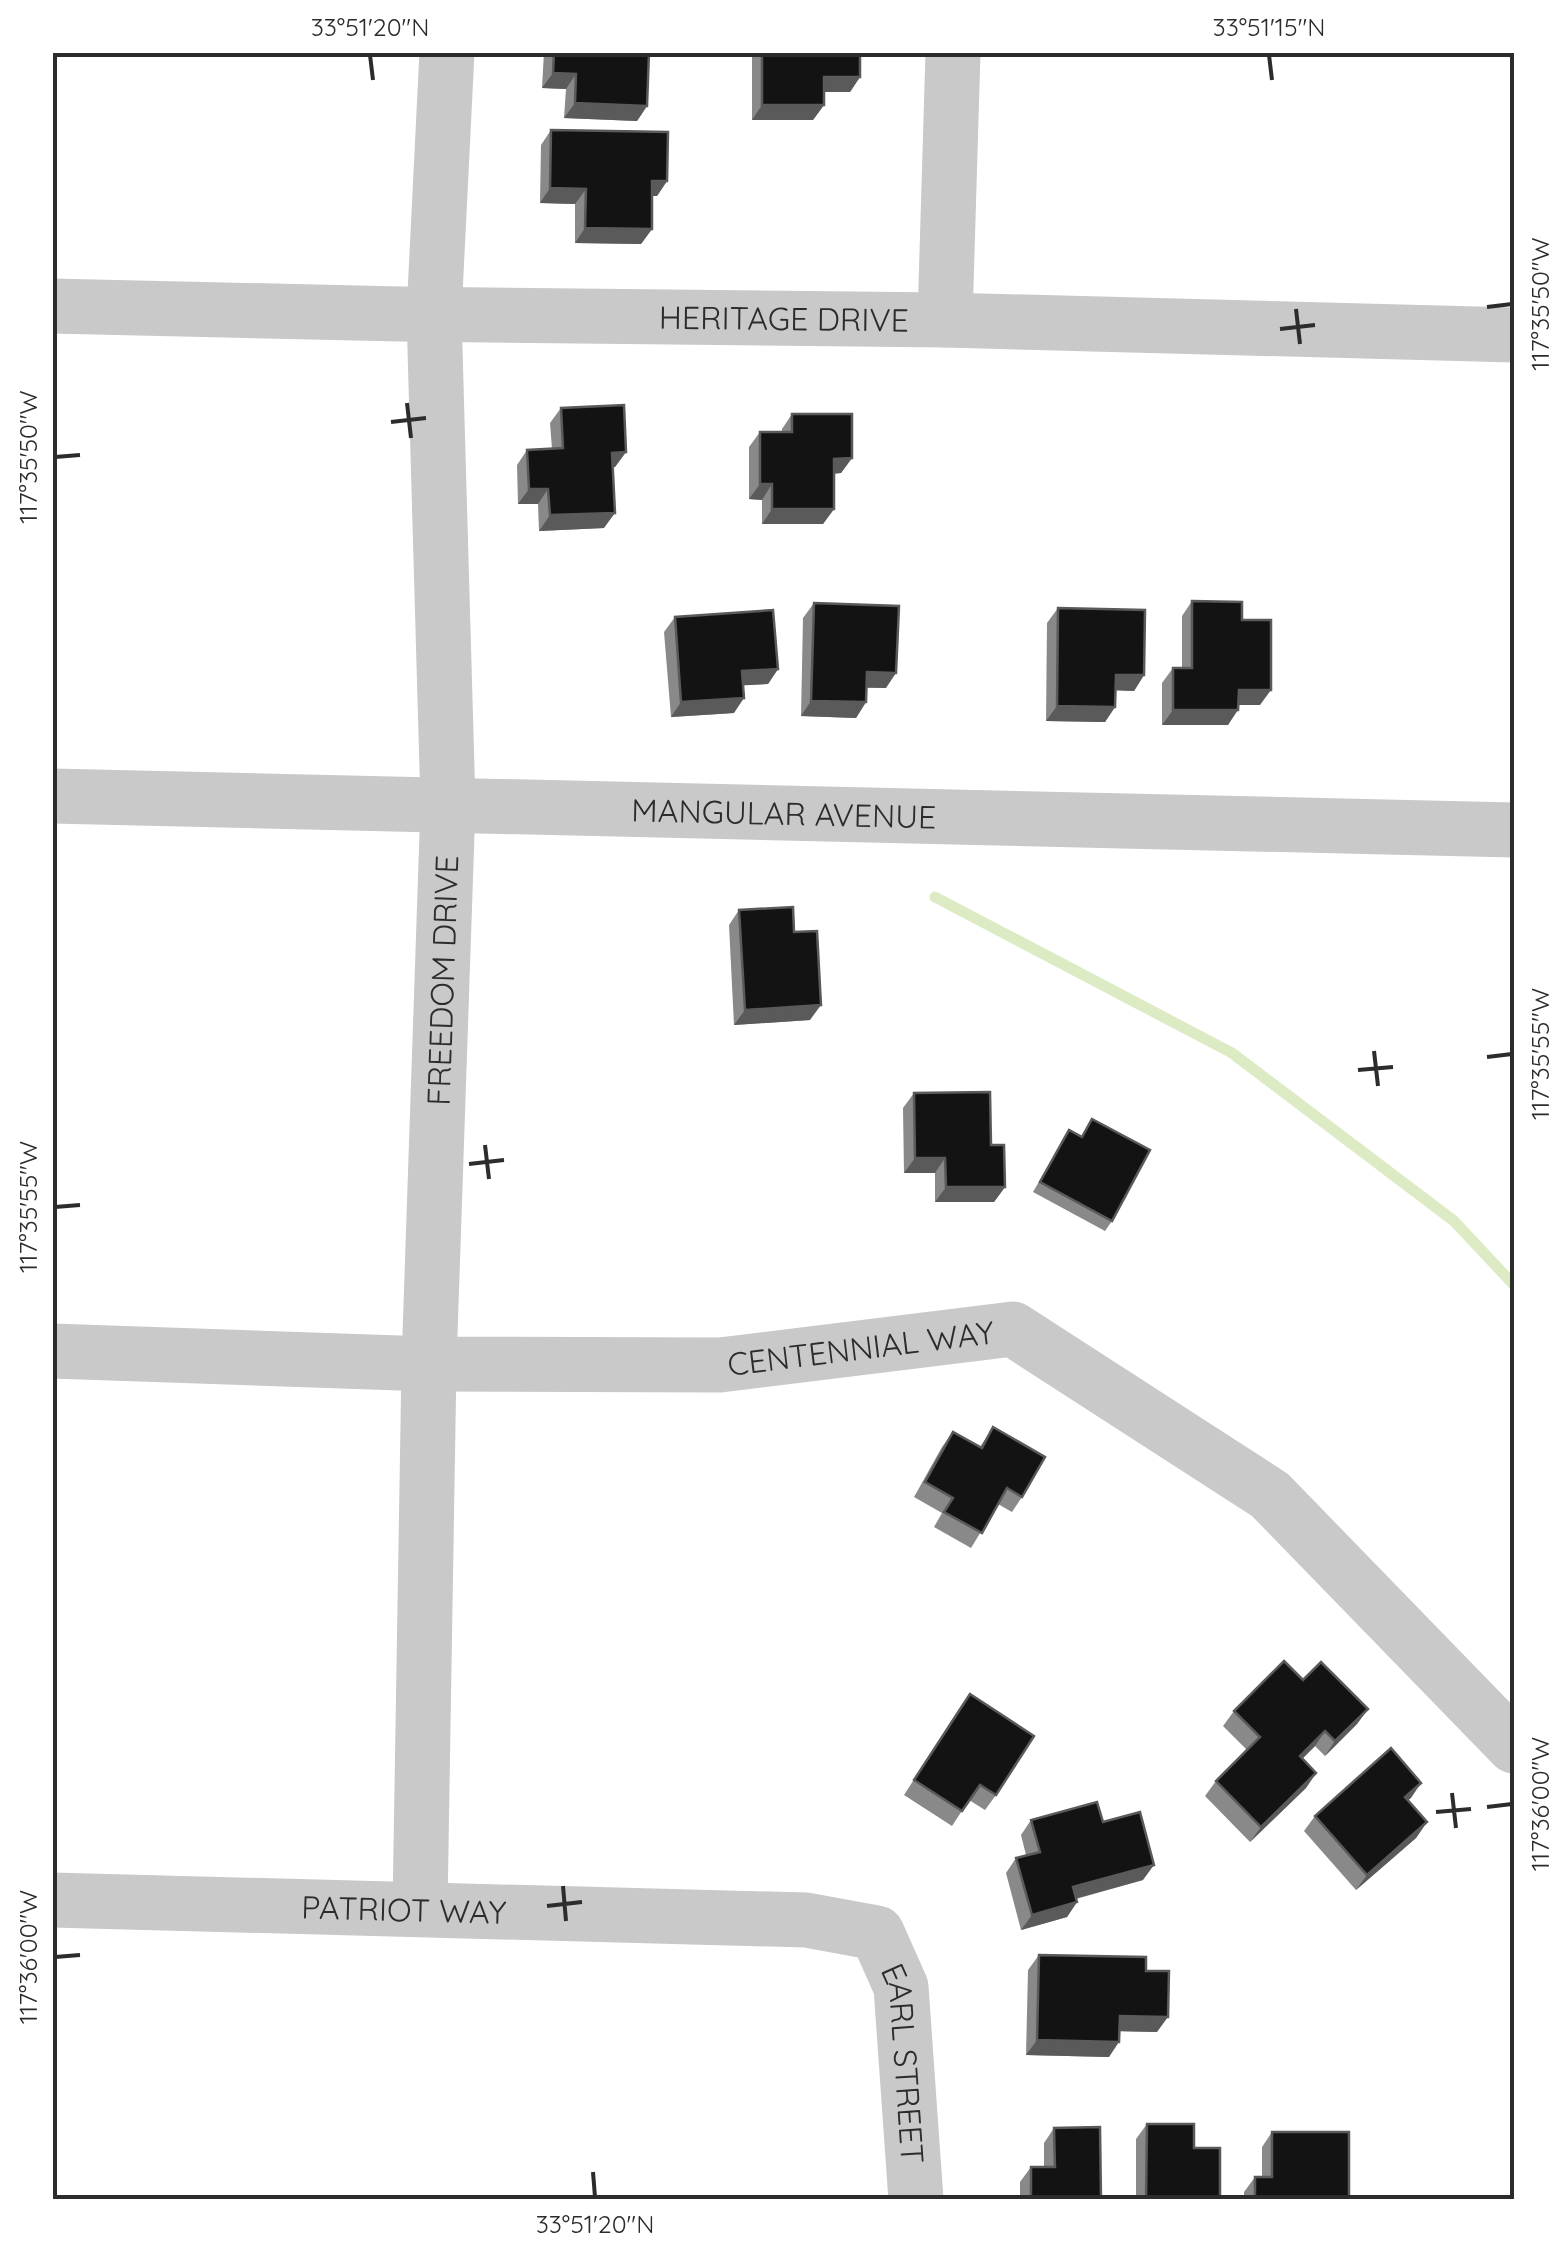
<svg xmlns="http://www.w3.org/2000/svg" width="1567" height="2252" font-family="Quicksand,sans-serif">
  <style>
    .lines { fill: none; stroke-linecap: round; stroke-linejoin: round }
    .stream { stroke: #dcebc4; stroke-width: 11 }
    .minor { stroke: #c9c9c9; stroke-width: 55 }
    .wall { fill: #898989 }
    .shaded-wall { fill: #5a5a5a }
    .building { fill: #131313; stroke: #5a5a5a; stroke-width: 2.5 }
    .ticks { fill: none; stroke: #2c2c2c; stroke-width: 4 }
    .labels { text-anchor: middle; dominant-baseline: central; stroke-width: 10; stroke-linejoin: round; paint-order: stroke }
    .street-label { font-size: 32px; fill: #2c2c2c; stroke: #fff }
    .neatline { fill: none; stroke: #2c2c2c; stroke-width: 4 }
    .ticks-label { font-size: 25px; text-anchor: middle; fill: #2c2c2c }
  </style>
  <rect width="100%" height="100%" fill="#fff"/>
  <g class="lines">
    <path class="stream" d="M935 897 1232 1053 1454 1221 1514 1285"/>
    <g class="minor">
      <path id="s1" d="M52 306 401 314 945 320 1514 335"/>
      <path d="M945 320 953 52"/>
      <path id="s2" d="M52 796 1514 830"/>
      <path id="s3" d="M52 1351 429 1364 720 1365 1013 1329 1270 1495 1514 1746"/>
      <path id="s4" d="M52 1900 806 1920 877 1933 901 1987 916 2200"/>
      <path id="s5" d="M420 1908 429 1364 448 804 434 314 447 52"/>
    </g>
  </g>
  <g class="wall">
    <path d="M544 52H649L647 106 637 121 564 118 566 89 542 88Z"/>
    <path d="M752 52H860V77L850 92H824V105L813 120H752Z"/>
    <path d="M551 130 667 181 657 196H652V229L641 244 575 243V204L540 203 541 145Z"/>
    <path d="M561 408 626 452 615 467 612 468 604 528 539 531 538 504H518L517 465 527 450 552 449 550 423Z"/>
    <path d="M792 414 852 458 841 473 834 474V509L823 524H762V500L749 499V447L760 432H782V429Z"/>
    <path d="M1192 601 1242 620 1260 705H1238L1228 725H1162V683L1173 668H1182V616Z"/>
    <path d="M814 603 886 688H867L866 702 856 718 801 716 803 618Z"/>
    <path d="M1058 608 1144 675 1134 691 1116 690 1115 707 1105 722 1046 721 1047 623Z"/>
    <path d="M675 617 778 669 768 684 743 685 734 713 671 717 664 632Z"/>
    <path d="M739 910 794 932 810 1020 734 1025 729 925Z"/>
    <path d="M914 1093 991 1145 1005 1187 994 1202H935V1173H904L903 1108Z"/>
    <path d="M1092 1119 1112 1221 1105 1231 1033 1192 1069 1130 1081 1137Z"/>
    <path d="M993 1427 1022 1497 1012 1512 998 1504 971 1548 934 1527 942 1513 914 1497 942 1447 953 1432 980 1447Z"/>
    <path d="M1303 1680 1368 1709 1357 1724 1325 1756 1315 1746 1302 1759 1316 1773 1306 1788 1250 1842 1205 1796 1216 1781 1247 1750 1223 1726 1234 1711Z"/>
    <path d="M959 1709 996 1795 985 1810 969 1800 952 1826 904 1795Z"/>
    <path d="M1421 1783 1408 1800 1427 1822 1416 1838 1356 1890 1304 1831 1315 1816Z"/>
    <path d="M1031 1820 1103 1822 1143 1880 1076 1899 1077 1902 1067 1917 1021 1930 1006 1873 1016 1858 1026 1855 1021 1835Z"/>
    <path d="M1039 1955 1146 1971 1157 2032 1119 2031 1109 2057 1026 2055 1028 1970Z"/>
    <path d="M1147 2124 1194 2148 1220 2200H1136V2139Z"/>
    <path d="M1054 2128 1101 2200H1020V2182L1031 2167H1044V2143Z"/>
    <path d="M1272 2132 1349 2200H1244V2192L1255 2177H1262V2147Z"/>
  </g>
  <g class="shaded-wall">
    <path d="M553 73 576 74 566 89 542 88Z"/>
    <path d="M824 77H860L850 92H813Z"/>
    <path d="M575 103 647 106 637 121 564 118Z"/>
    <path d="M762 105H824L813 120H752Z"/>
    <path d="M652 181H667L657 196H642Z"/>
    <path d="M550 188 586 189 575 204 540 203Z"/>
    <path d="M585 228 652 229 641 244 575 243Z"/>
    <path d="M626 452 615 467 601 468 612 453Z"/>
    <path d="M852 458 841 473 823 474 834 459Z"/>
    <path d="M760 484H772L762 500 749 499Z"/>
    <path d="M529 489H548L538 504H518Z"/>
    <path d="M772 509H834L823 524H762Z"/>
    <path d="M615 513 604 528 539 531 550 515Z"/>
    <path d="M778 669 768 684 732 686 742 671Z"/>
    <path d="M867 672 896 673 886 688 857 687Z"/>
    <path d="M1116 675H1144L1134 691 1105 690Z"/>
    <path d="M1239 690H1271L1260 705H1228Z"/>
    <path d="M744 698 734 713 671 717 681 702Z"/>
    <path d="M811 701 866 702 856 718 801 716Z"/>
    <path d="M1057 706 1115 707 1105 722 1046 721Z"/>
    <path d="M1173 710H1238L1228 725H1162Z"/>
    <path d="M821 1005 810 1020 734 1025 745 1010Z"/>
    <path d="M915 1158H945L935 1173H904Z"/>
    <path d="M946 1187H1005L994 1202H935Z"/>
    <path d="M1368 1709 1357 1724 1325 1756 1335 1741Z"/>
    <path d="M1325 1731 1315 1746 1290 1771 1300 1756Z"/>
    <path d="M1316 1773 1306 1788 1250 1842 1261 1827Z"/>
    <path d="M1421 1783 1411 1798 1394 1812 1405 1797Z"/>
    <path d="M1427 1822 1416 1838 1356 1890 1367 1875Z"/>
    <path d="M1154 1865 1143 1880 1063 1902 1073 1887Z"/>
    <path d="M1077 1902 1067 1917 1021 1930 1032 1915Z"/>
    <path d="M1120 2016 1168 2017 1157 2032 1109 2031Z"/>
    <path d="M1037 2040 1119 2042 1109 2057 1026 2055Z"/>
  </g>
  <g class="building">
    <path d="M554 52H649L647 106 575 103 576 74 553 73Z"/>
    <path d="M762 52H860V77H824V105H762Z"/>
    <path d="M551 130 668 132 667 181H652V229L585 228 586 189 550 188Z"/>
    <path d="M624 405 626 452 612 453 615 513 550 515 548 489H529L527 450 563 448 561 408Z"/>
    <path d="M792 414H852V458L834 459V509H772V484H760V432H792Z"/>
    <path d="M1192 601 1242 602V620H1271V690H1239L1238 710H1173V668H1192Z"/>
    <path d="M814 603 899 606 896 673 867 672 866 702 811 701Z"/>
    <path d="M1058 608 1145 610 1144 675H1116L1115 707 1057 706Z"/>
    <path d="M773 610 778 669 742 671 744 698 681 702 675 617Z"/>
    <path d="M793 907 794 932 817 931 821 1005 745 1010 739 910Z"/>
    <path d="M990 1092 991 1145H1004L1005 1187H946L945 1158H915L914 1093Z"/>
    <path d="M1092 1119 1150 1150 1112 1221 1040 1182 1069 1130 1082 1137Z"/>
    <path d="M993 1427 1045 1457 1022 1497 1007 1488 982 1533 944 1512 953 1498 925 1482 953 1432 982 1448Z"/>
    <path d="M1284 1661 1303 1680 1321 1662 1368 1709 1335 1741 1325 1731 1300 1756 1316 1773 1261 1827 1216 1781 1260 1737 1234 1711Z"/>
    <path d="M970 1694 1034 1736 996 1795 980 1785 962 1811 914 1780Z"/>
    <path d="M1391 1748 1421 1783 1405 1797 1427 1822 1367 1875 1315 1816Z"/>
    <path d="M1097 1802 1103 1822 1140 1812 1154 1865 1073 1887 1077 1902 1032 1915 1016 1858 1040 1852 1031 1820Z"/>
    <path d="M1039 1955 1146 1957V1971H1169L1168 2017 1120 2016 1119 2042 1037 2040Z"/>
    <path d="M1147 2124H1194V2148H1220V2200H1146Z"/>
    <path d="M1100 2127 1101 2200H1031V2167H1055L1054 2128Z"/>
    <path d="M1272 2132H1349V2200H1255V2177H1272Z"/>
  </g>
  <path class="ticks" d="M370 55 373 80M1269 55 1272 80M1487 307 1512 304M1296 309 1300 344M1280 329 1315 325M407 403 411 438M391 422 426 418M55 457 80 455M1374 1051 1378 1086M1487 1057 1512 1054M1358 1070 1393 1067M485 1145 489 1179M469 1164 504 1160M55 1207 80 1205M1452 1793 1456 1828M1487 1807 1512 1804M1436 1812 1471 1809M563 1886 566 1921M547 1906 582 1902M55 1957 80 1955M593 2172 595 2197"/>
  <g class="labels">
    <g class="street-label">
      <text stroke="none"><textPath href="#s1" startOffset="732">HERITAGE DRIVE</textPath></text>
      <text stroke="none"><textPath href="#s2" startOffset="732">MANGULAR AVENUE</textPath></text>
      <text stroke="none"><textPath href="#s5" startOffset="928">FREEDOM DRIVE</textPath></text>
      <text stroke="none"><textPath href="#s3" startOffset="810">CENTENNIAL WAY</textPath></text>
      <text stroke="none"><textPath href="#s4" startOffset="352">PATRIOT WAY</textPath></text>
      <text stroke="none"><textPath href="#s4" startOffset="962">EARL STREET</textPath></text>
    </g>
  </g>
  <rect width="1567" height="2252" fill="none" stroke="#ffffff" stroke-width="110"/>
  <rect x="55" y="55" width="1457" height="2142" class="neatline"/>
  <g class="ticks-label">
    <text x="370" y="36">33°51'20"N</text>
    <text x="1269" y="36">33°51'15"N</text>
    <text transform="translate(1540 304) rotate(-90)" y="9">117°35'50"W</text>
    <text transform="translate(28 457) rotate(-90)" y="9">117°35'50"W</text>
    <text transform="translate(1540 1054) rotate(-90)" y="9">117°35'55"W</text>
    <text transform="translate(28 1207) rotate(-90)" y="9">117°35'55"W</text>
    <text transform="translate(1540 1804) rotate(-90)" y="9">117°36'00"W</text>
    <text transform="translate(28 1957) rotate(-90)" y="9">117°36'00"W</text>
    <text x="595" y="2233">33°51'20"N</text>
  </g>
</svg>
